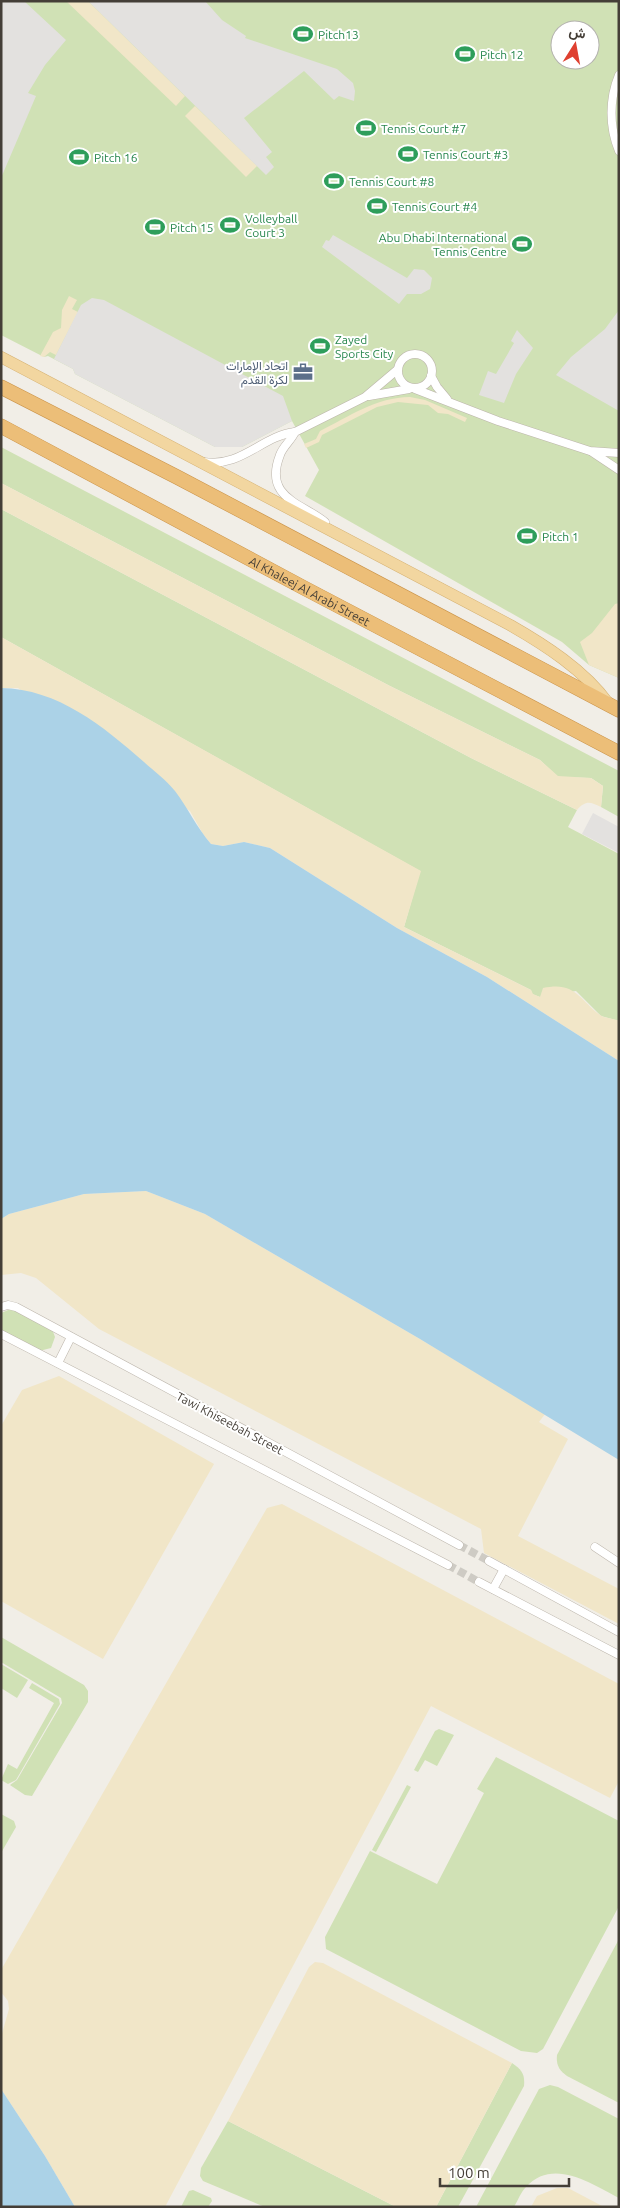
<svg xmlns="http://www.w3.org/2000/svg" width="620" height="2208" font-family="Ubuntu,Vazirmatn,sans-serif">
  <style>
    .green { fill: #d0e1b5; fill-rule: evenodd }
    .sand { fill: #f1e6c8 }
    .parking { fill: #e3e1df }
    .water { fill: #abd2e7 }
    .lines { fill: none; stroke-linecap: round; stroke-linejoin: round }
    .street-tunnel { stroke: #cecbc4; stroke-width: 8; stroke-dasharray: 8 4; stroke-linecap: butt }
    .street-casing { stroke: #bcb5ab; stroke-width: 9 }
    .primary-casing { stroke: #d5b172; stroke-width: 12 }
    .highway-casing { stroke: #ca9349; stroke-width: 15 }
    .street { stroke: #fff; stroke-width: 8 }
    .primary { stroke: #f2d6a0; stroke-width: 11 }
    .highway { stroke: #ecbe78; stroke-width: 14 }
    .labels { text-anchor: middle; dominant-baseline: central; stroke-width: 4; stroke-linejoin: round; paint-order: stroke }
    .leisure-label { font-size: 12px; fill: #27864d; stroke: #fff; text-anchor: start }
    .service-label { font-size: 12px; fill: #4e5e75; stroke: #fff; text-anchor: end }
    .street-label { font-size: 12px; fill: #443e37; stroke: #fff }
  </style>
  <rect width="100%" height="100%" fill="#f1eee7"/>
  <g class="green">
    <path d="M1 1H619V678L589 665 562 642 305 496 319 470 292 421 242 447H215L75 374 73 369 48 356 44 357 1 335ZM560 30H590V60H560Z"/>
    <path d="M1 447 619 771V817L601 807 603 786 591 778 558 777 540 760 390 686 1 483Z"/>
    <path d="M1 509 471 758 577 810 568 827 619 854V1021L601 1016 576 991 540 997 532 994 531 990 404 927 420 871 1 637Z"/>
    <path d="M13 1308 52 1329 55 1337 51 1348 39 1351 1 1330V1313Z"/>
    <path d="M1 1637 84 1685 88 1691V1702L32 1796 25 1795 10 1785 17 1780 62 1703 61 1698 1 1662Z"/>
    <path d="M1 1664 28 1680 17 1698 1 1688Z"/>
    <path d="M32 1683 59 1699 60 1704 16 1780 8 1784 1 1780 8 1764 17 1769 54 1703 29 1688Z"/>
    <path d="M439 1729 454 1735 437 1766 425 1760 418 1772 414 1770 435 1731Z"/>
    <path d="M496 1757 619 1821V1906L543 2049 537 2053 521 2051 326 1949 325 1937 370 1851 437 1884 484 1793 477 1789Z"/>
    <path d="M407 1785 411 1787 376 1852 372 1850Z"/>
    <path d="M1 1814 14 1821 16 1827 1 1853Z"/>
    <path d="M619 1939V2103L567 2076C559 2070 556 2065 557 2055Z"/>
    <path d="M512 2063C522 2070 525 2074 524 2086L458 2207H436Z"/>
    <path d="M550 2085 558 2087 619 2119V2198C592 2184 553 2157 526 2187 521 2192 518 2200 514 2207H476L539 2089Z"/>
    <path d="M228 2121 396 2207H265L203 2181 200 2176 201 2168Z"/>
    <path d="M193 2190 211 2198 212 2201 208 2207H181L189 2191Z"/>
  </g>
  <g class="sand">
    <path d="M66 1H88L185 96 176 106Z"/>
    <path d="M195 106 257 166 246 177 185 116Z"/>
    <path d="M69 296 77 300 72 309 78 312 56 355 50 352 44 357 40 356 53 332 61 328 62 310Z"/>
    <path d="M410 397 425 400 467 418 465 422 448 414 438 413 428 405 398 402 377 407 322 435 319 442 306 448 304 444 316 439 320 431C348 417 377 397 410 397Z"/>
    <path d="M1 483 390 686 540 760 558 776 591 778 603 786 601 807C590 802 586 800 577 810L471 758 1 509Z"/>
    <path d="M619 603V678L589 665 580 642 592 633 615 604Z"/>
    <path d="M1 637 421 871 404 927 531 990 533 994 540 997 543 988C575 981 579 999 600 1015 606 1019 613 1018 619 1021V1061L487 977 397 928 270 848 244 842 223 846 211 844 203 834 190 811 18 688H1Z"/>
    <path d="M146 1191 205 1214 420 1339 545 1414 539 1422 568 1439 518 1536 619 1589V1624L484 1553 481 1529 99 1329 36 1278 21 1273 1 1275V1219L9 1214 84 1194Z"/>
    <path d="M59 1376 214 1464 103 1659 1 1601V1426L22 1390Z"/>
    <path d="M282 1504 619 1684V1781L610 1798 431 1706 165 2207H75L45 2156 1 2089V2037L9 2009 8 2001 1 1992V1970L267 1508Z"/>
    <path d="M315 1962 323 1963 512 2063 436 2207H396L228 2121 309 1967Z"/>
    <path d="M557 2188H568L604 2207H531L537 2196Z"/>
  </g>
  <g class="parking">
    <path d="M1 1H24L66 40 45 65 28 93 36 96 1 178Z"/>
    <path d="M88 1H205L222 20 246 36 245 38 337 69 353 83 355 91 354 101 339 96 334 100 304 71 244 118 272 152 266 157 274 167 266 175Z"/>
    <path d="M333 235 407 278 414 269 424 270 432 278 430 289 421 294H407L399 304 322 247 326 240 329 241Z"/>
    <path d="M92 298 104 300 283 396 292 421 242 447H215L75 374 73 369 54 359 81 305Z"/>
    <path d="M619 310V411L556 375 571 357 605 329Z"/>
    <path d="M517 330 533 348 516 374 504 403 479 395 488 371 496 374 514 343 511 341Z"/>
    <path d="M593 813 619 827V853L582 834Z"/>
  </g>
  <g class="water">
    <path d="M1 688C58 689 103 726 144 762 154 771 166 780 175 791 188 808 197 828 211 844L223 846 244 842 270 848 397 928 487 977 619 1061V1460L420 1339 205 1214 146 1191 84 1194 9 1214 1 1219Z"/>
    <path d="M1 2089 45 2156 75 2207H1Z"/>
  </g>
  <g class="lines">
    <g class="street-tunnel">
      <path d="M459 1545 489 1561"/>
      <path d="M448 1565 479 1582"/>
    </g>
    <defs>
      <g id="street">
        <path d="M619 75C609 99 609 127 619 151"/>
        <circle cx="415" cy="371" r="17"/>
        <path d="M431 376 437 387 447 399"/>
        <path d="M415 389 498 421 590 451 619 453"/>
        <path d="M369 396 409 389"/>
        <path d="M295 432C291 441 283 446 280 455 263 498 302 503 325 522"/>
        <path d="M592 452 619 470"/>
        <path d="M204 462C241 468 262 436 295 432L365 397 397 370"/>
        <path d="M1 1307 8 1305 16 1307 459 1545"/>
        <path d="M1 1334 448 1565"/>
        <path d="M58 1363 71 1337"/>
        <path d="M595 1547 619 1563"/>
        <path d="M489 1561 619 1632"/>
        <path d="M479 1582 619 1655"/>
        <path d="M493 1589 504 1569"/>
      </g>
      <path id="primary" d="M1 357 510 625C545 645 584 670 608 703"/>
      <g id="highway">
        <path d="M1 387 177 477 619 710"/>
        <path id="s1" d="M1 426 306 589 619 753"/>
      </g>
    </defs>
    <use href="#street" class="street-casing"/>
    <use href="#primary" class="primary-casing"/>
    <use href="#highway" class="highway-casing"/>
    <use href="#street" class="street"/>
    <use href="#primary" class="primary"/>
    <use href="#highway" class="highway"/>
  </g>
  <defs>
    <symbol id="stadium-bare" viewBox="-9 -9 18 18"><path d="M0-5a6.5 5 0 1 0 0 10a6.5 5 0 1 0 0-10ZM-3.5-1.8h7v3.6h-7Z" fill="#2e9e5b" stroke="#fff" stroke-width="2.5" paint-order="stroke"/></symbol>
    <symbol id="office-bare" viewBox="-9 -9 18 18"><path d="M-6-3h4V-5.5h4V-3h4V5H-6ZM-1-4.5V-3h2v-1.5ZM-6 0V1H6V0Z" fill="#5c6f8a" stroke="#fff" stroke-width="2.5" paint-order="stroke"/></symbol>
  </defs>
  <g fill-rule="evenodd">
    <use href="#stadium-bare" x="289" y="20" width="28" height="28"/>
    <use href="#stadium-bare" x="451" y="40" width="28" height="28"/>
    <use href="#stadium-bare" x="352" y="114" width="28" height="28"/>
    <use href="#stadium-bare" x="394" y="140" width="28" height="28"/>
    <use href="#stadium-bare" x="65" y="143" width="28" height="28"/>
    <use href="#stadium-bare" x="320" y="167" width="28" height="28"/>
    <use href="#stadium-bare" x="363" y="192" width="28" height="28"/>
    <use href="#stadium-bare" x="216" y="211" width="28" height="28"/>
    <use href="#stadium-bare" x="141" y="213" width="28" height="28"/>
    <use href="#stadium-bare" x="508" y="230" width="28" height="28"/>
    <use href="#stadium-bare" x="306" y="332" width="28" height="28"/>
    <use href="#office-bare" x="289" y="358" width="28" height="28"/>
    <use href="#stadium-bare" x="513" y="522" width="28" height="28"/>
  </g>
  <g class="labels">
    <g class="leisure-label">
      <text x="318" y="34">Pitch13</text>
      <text x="480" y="54">Pitch 12</text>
      <text x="381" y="128">Tennis Court #7</text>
      <text x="423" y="154">Tennis Court #3</text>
      <text x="94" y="157">Pitch 16</text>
      <text x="349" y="181">Tennis Court #8</text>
      <text x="392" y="206">Tennis Court #4</text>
      <text x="245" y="218">Volleyball<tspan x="245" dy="14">Court 3</tspan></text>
      <text x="170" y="227">Pitch 15</text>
      <text x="507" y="237" text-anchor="end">Abu Dhabi International<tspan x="507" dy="14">Tennis Centre</tspan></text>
      <text x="335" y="339">Zayed<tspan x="335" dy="14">Sports City</tspan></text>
      <text x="542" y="536">Pitch 1</text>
    </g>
    <g class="service-label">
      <text x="288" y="365">اتحاد الإمارات<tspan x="288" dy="14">لكرة القدم</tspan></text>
    </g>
    <g class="street-label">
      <text stroke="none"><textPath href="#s1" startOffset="350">Al Khaleej Al Arabi Street</textPath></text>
      <text transform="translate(230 1423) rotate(28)">Tawi Khiseebah Street</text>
    </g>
  </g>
  <rect width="620" height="2208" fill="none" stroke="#443e37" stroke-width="5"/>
  <g transform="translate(575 45) rotate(11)"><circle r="24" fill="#ffffff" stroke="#b4b2af"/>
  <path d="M0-4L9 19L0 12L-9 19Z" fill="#df4030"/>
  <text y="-8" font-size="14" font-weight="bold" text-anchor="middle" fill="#443e37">ش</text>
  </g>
  <path d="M440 2178v8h129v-8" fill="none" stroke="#443e37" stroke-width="2.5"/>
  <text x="448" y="2178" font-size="15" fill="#443e37" stroke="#ffffff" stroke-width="4" paint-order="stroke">100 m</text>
</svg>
